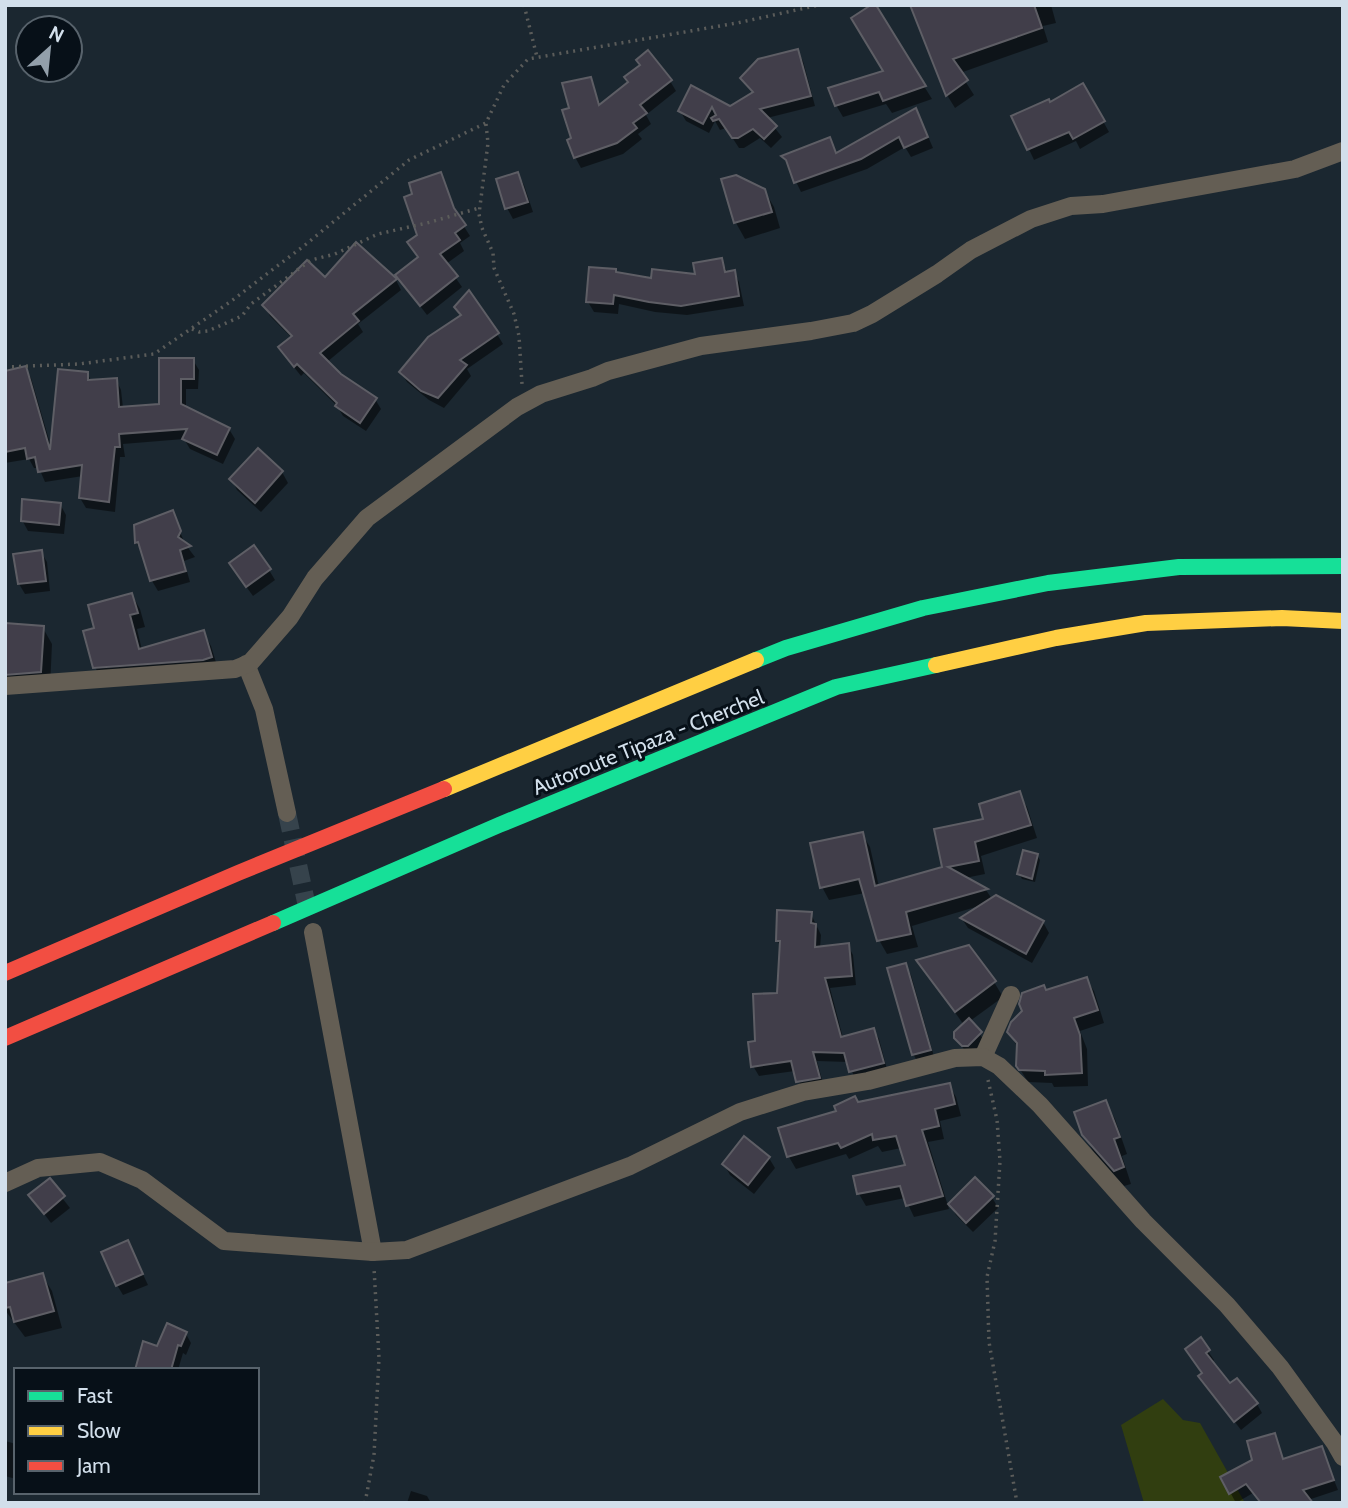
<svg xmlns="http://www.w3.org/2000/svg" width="1348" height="1508" font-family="Cabin,sans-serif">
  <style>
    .green { fill: #313e10 }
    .shadow { fill: #0007 }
    .building { fill: #413e4a; stroke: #5e5e65; stroke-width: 2 }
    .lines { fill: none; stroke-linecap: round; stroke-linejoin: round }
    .street-tunnel { stroke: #36434c; stroke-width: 18; stroke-dasharray: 18 9; stroke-linecap: butt }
    .path { stroke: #5b5c5a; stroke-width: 3.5; stroke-dasharray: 2 5; stroke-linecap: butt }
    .street { stroke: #645e54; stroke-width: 18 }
    .fast { stroke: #16e098; stroke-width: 16 }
    .slow { stroke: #ffcf43; stroke-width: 16 }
    .jam { stroke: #f24e42; stroke-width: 16 }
    .labels { text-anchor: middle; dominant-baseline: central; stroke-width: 6; stroke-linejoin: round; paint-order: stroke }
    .street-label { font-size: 21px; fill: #d2dfeb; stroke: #071018 }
  </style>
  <rect width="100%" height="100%" fill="#1b2730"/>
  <path class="green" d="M1163 1399 1183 1420 1200 1423 1245 1503H1144L1121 1425Z"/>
  <g class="shadow">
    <path d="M912 5H1051L1056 23 1043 26 1048 42 960 73 974 95 955 108 947 95Z"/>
    <path d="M874 6 932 99 892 113 886 104 843 117 836 105 885 72Z"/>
    <path d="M797 51 803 61 815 106 767 118 782 137 771 148 760 138 744 148H739L726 128 720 130 715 121 709 133 686 121 680 111 692 88 730 108 753 94 742 79Z"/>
    <path d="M590 79 601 106 670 81 676 91 646 115 651 124 638 134 642 139 623 154 581 168 575 157 571 109Z"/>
    <path d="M1083 85 1109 132 1080 149 1076 141 1034 160 1014 117 1050 104Z"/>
    <path d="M921 120 933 148 911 157 905 147 867 169 801 192 784 157 829 139 837 155Z"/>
    <path d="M441 174 458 217 470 236 460 243 464 251 446 264 462 287 427 315 397 276 419 258 420 236 415 195Z"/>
    <path d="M518 174 524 185 533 212 513 219 507 208Z"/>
    <path d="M723 180 764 190 774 207 780 228 745 239 736 223Z"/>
    <path d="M721 260 728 273 734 272 739 282 744 306 687 315 655 312 619 304 618 314 594 312 588 302 615 270 617 274 653 281 697 276Z"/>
    <path d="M325 280H396L401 290 358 324 363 332 327 362 340 375 375 399 381 409 366 431 343 416 337 406 304 373 301 376 286 357 292 338 270 316 265 306Z"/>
    <path d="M456 307 497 334 503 344 467 369 471 376 444 408 429 400 407 382 401 372 462 317Z"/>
    <path d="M193 360 199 370 198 389H186V408L229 429 235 439 223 464 190 449 184 439 123 444 125 457H120L115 512 86 508 80 498 83 476 45 482 39 468H34L29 459 5 463V373L25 368 31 378 52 450 87 373 92 382 116 379 121 390 123 408 160 406Z"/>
    <path d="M258 450 282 472 288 483 261 512 237 490 232 480Z"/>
    <path d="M60 504 66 515 64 534 28 531 22 520Z"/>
    <path d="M172 512 185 544 195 557 184 561 190 582 158 591 152 581 143 552 136 543Z"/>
    <path d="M41 552 47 562 50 591 25 594 19 584Z"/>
    <path d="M269 570 275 580 253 596 237 574Z"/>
    <path d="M132 595 140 609 145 627 137 629 142 650 203 632 211 646 219 672 103 682 95 667 96 629Z"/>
    <path d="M5 625 43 628 52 644 50 688 5 690Z"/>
    <path d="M1019 794 1027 807 1037 838 981 856 985 874 965 878 986 890 992 899 1043 922 1049 933 1032 963 968 928 962 919 979 906 912 926 918 947 887 954 879 940 865 893 829 900 822 887 862 834 870 847 879 887 944 868 986 821Z"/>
    <path d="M1037 855 1040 860 1035 882 1022 879 1019 874Z"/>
    <path d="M811 914 821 935 820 948 848 945 853 955 856 985 830 988 843 1038 874 1030 879 1039 888 1073 856 1081 848 1062 817 1061 824 1087 803 1092 795 1071 759 1076 753 1066 756 1042 779 995 782 948 777 941Z"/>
    <path d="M918 961 994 982 1003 997 970 1021 986 1043 969 1056 955 1037 964 1025Z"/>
    <path d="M905 965 911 975 935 1060 919 1064 913 1054Z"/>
    <path d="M1086 979 1094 991 1104 1023 1080 1031 1087 1049 1088 1086 1054 1087 1052 1083 1028 1082 1018 1066V1048L1009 1032Z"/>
    <path d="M949 1085 956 1097 961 1116 940 1121 944 1139 928 1142 949 1209 914 1217 905 1198 866 1206 859 1194 855 1177 907 1166 901 1148 882 1152 878 1146 849 1159 846 1154 796 1169 789 1157 781 1129 858 1104Z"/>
    <path d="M1106 1103 1115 1119 1127 1154 1122 1156 1131 1184 1124 1186 1093 1151 1084 1134Z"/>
    <path d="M769 1158 775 1168 754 1194 730 1175 724 1164Z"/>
    <path d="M49 1181 70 1208 51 1223 30 1195Z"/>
    <path d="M992 1197 998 1208 973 1232 956 1215 950 1204Z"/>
    <path d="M133 1253 148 1285 123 1295 117 1285Z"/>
    <path d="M42 1275 52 1291 62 1328 25 1337 5 1310V1285Z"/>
    <path d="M186 1334 191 1343 186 1355 183 1353 178 1370H136L158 1348Z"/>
    <path d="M1200 1339 1214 1360 1212 1362 1230 1386 1257 1404 1262 1413 1241 1430 1200 1376 1203 1374Z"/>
    <path d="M50 1367 76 1368 77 1370H50Z"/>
    <path d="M1274 1435 1284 1460 1321 1448 1338 1490 1308 1500 1310 1503H1261L1253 1493 1236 1503 1222 1477 1254 1461Z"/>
    <path d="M5 1441 16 1444V1479L5 1476Z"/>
    <path d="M411 1491 427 1496 431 1503H407Z"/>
  </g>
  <g class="building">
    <path d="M871 5H876L926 86 883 101 879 92 835 106 828 88 883 71 851 18Z"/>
    <path d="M910 5H1034L1042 28 953 59 968 80 946 96Z"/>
    <path d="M798 49 811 96 760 109 777 126 764 139 753 129 738 138H732L719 119 713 121 711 118 716 115 712 107 703 124 678 111 691 85 730 106 753 92 740 78 758 59Z"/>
    <path d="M648 50 672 80 640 105 647 113 633 123 637 128 617 143 574 158 567 140 571 138 562 110 569 108 562 83 591 77 599 105 628 82 624 77 640 65 636 60Z"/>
    <path d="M1083 83 1105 121 1073 139 1069 132 1027 150 1011 116 1049 99 1050 102Z"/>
    <path d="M916 108 928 137 904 148 899 137 861 159 794 183 786 160 781 156 830 137 836 153Z"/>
    <path d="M441 172 454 208 466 225 455 233 460 240 440 254 458 276 420 306 395 275 418 257 407 242 417 235 404 197 412 194 409 183Z"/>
    <path d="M518 172 528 202 505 209 496 179Z"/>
    <path d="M736 175 765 189 772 212 734 223 721 179Z"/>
    <path d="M356 242 397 279 353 314 359 321 320 353 341 374 377 398 360 423 335 406 337 403 297 364 294 367 278 347 292 336 262 305 307 260 325 277Z"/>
    <path d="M722 258 725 272 735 270 739 296 681 306 649 302 614 295 613 304 586 302 589 267 616 269V272L651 278 652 269 695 274 693 263Z"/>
    <path d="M469 290 499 333 460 360 467 365 438 398 421 391 399 372 428 337 461 315 454 307Z"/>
    <path d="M159 358H194V379H181V404L230 428 217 455 182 439 187 429 119 434 120 447H115L109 502 79 498 82 465 38 472 35 457 27 459 25 448 5 452V371L26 366 50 450 58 369 88 372V380L117 378 119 407 159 404Z"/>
    <path d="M258 448 283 471 255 503 229 479Z"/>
    <path d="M22 499 61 503 59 525 21 521Z"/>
    <path d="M173 510 181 531 178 537 191 546 180 550 186 571 150 581 138 542 135 543 134 525Z"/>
    <path d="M254 545 271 569 246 587 229 563Z"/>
    <path d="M42 550 46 581 18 584 13 554Z"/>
    <path d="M132 593 138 613 130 615 139 649 204 630 212 657 203 660 93 668 83 631 94 628 88 605Z"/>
    <path d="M5 623 44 626 41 672 5 675Z"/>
    <path d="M1020 791 1031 825 975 842 979 861 948 867 988 889 906 912 911 934 877 941 859 879 820 888 810 843 863 832 875 886 942 867 934 829 983 819 979 804Z"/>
    <path d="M1023 850 1038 854 1032 879 1017 874Z"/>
    <path d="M996 895 1044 921 1026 954 960 918Z"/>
    <path d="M777 910 812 912 811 923 816 924 815 947 849 943 852 976 825 978 841 1037 874 1028 884 1063 849 1072 844 1053 813 1052 820 1078 796 1082 791 1061 751 1067 748 1042 755 1041 753 994 777 993 780 941H776Z"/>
    <path d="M969 945 996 981 955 1012 916 960Z"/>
    <path d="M906 963 931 1050 912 1055 887 968Z"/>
    <path d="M1087 977 1098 1010 1074 1018 1080 1035 1082 1073 1045 1075V1071L1019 1070 1016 1066 1017 1043 1007 1032 1011 1022 1022 1011 1019 1004 1022 993 1044 985 1046 990Z"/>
    <path d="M969 1018 982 1032 968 1046H962L954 1038V1032Z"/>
    <path d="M950 1083 955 1104 935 1109 939 1126 922 1130 943 1196 906 1206 900 1186 857 1194 853 1176 905 1165 896 1136 873 1140 872 1134 841 1148 838 1143 787 1157 778 1128 836 1111 834 1106 855 1096 858 1102Z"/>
    <path d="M1106 1100 1120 1137 1114 1139 1124 1167 1114 1171 1082 1135 1074 1112Z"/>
    <path d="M744 1136 770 1157 748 1185 722 1164Z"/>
    <path d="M975 1177 994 1196 966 1223 948 1204Z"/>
    <path d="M50 1178 65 1196 44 1214 28 1195Z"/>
    <path d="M128 1240 143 1274 116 1286 101 1252Z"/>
    <path d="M43 1273 54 1311 14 1322 10 1307 5 1308V1283Z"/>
    <path d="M167 1323 187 1332 181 1346 178 1345 171 1370H135L143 1341 157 1346Z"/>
    <path d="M1201 1337 1210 1350 1206 1353 1230 1383 1237 1378 1258 1403 1234 1422 1198 1376 1202 1373 1185 1349Z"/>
    <path d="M1275 1433 1283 1459 1322 1446 1334 1480 1303 1490 1313 1503H1261L1246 1484 1229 1494 1220 1477 1252 1460 1247 1441Z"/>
  </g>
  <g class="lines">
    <path class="street-tunnel" d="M287 813 309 916"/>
    <g class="path">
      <path d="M524 5 537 57"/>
      <path d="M486 124 488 143 479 214 482 228 493 253 494 268 514 314 519 336 522 384"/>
      <path d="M192 329 199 332 208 331 242 316 251 304 311 260 335 254 378 234 427 223 479 208"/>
      <path d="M5 367 79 364 154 354 230 302 305 245 409 160 486 123 504 85 528 59 737 23 819 5"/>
      <path d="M988 1080 997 1120 1000 1161 995 1241 987 1277 989 1342 1017 1503"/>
      <path d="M365 1503 374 1455 379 1358 374 1268"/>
    </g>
    <g class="street">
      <path d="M246 664 264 709 287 813"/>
      <path d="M5 686 235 669 250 663 290 617 315 578 367 518 517 407 541 394 592 378 608 371 701 346 811 331 853 323 872 314 937 274 971 250 1031 219 1071 206 1103 204 1295 169 1343 151"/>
      <path d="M313 932 373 1252"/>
      <path d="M983 1057 1011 995"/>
      <path d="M5 1183 38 1168 100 1162 142 1180 224 1241 373 1252 407 1250 630 1166 740 1112 803 1092 868 1081 955 1058 983 1057 999 1066 1040 1105 1143 1221 1227 1305 1280 1367 1335 1443 1343 1457"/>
    </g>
    <g class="fast">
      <path d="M756 660 786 648 923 608 1048 583 1179 567 1343 566"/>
      <path d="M273 923 499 825 836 687 936 665"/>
    </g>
    <g class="slow">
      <path d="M936 665 1056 638 1146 623 1282 618 1343 621"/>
      <path d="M444 789 756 660"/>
    </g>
    <g class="jam">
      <path d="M5 973 238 873 444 789"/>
      <path d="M5 1038 273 923"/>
    </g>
  </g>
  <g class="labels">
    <g class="street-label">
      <text transform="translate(648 742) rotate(-22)">Autoroute Tipaza - Cherchel</text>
    </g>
  </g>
  <rect width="1348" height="1508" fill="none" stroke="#d2dfeb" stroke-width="14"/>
  <rect x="14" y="1368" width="245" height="126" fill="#071018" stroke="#58636c" stroke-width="2"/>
  <rect x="28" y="1391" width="35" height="10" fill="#16e098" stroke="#58636c" stroke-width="2"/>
  <text x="77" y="1403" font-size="21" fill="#d2dfeb">Fast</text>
  <rect x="28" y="1426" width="35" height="10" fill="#ffcf43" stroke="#58636c" stroke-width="2"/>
  <text x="77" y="1438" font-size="21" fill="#d2dfeb">Slow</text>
  <rect x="28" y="1461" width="35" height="10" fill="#f24e42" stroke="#58636c" stroke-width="2"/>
  <text x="77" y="1473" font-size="21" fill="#d2dfeb">Jam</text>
  <g transform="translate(49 49) rotate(27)"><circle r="33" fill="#071018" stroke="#58636c" stroke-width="2"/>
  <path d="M0-5L12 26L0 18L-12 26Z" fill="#929faa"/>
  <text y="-10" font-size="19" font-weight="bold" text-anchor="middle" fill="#d2dfeb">N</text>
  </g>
</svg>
